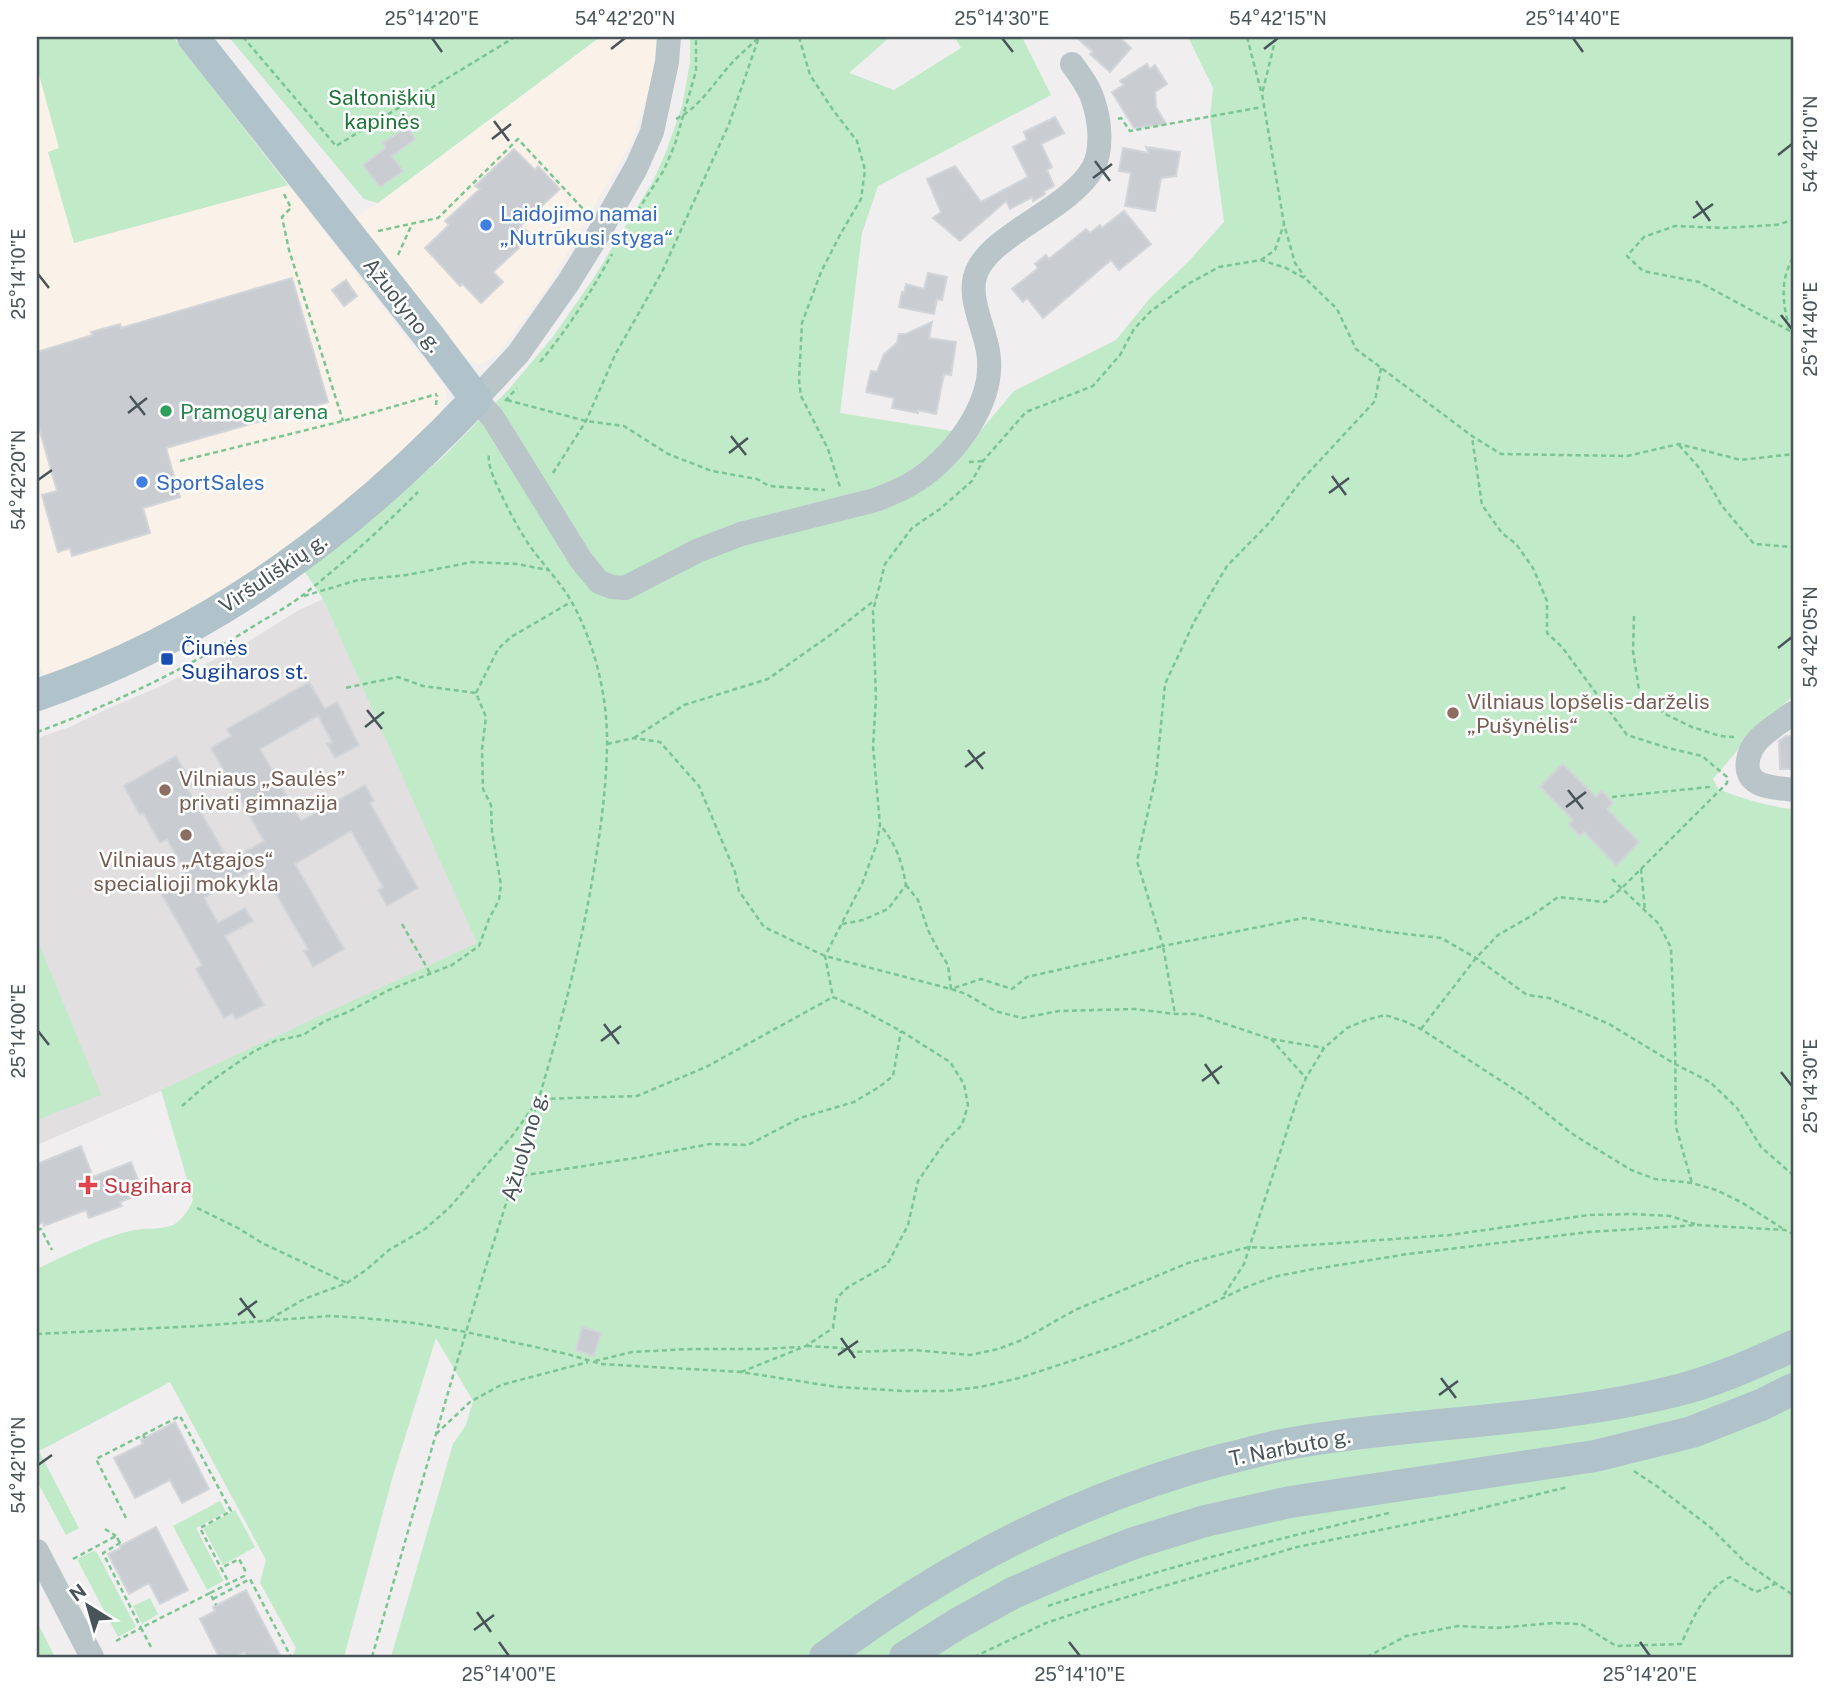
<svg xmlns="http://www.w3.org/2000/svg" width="1830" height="1694" font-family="'Public Sans',sans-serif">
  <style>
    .commercial { fill: #faf1e8 }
    .education { fill: #e1dfdf }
    .green { fill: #c0eac8 }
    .building { fill: #c9ccd0; stroke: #d2d5d9; stroke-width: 2 }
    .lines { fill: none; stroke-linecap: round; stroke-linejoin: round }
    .path { stroke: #7bc593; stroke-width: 2.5; stroke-dasharray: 5 3.5; stroke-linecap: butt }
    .minor { stroke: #bac5c9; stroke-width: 24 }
    .major { stroke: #b0c2ca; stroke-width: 32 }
    .ticks { fill: none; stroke: #485459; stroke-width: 2.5 }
    .shop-dot { fill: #3f7fe0; stroke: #fff; stroke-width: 2.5 }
    .leisure-dot { fill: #2e9e5b; stroke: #fff; stroke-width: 2.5 }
    .transit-dot { fill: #1a4fb4; stroke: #fff; stroke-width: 2.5 }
    .education-dot { fill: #8d6e63; stroke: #fff; stroke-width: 2.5 }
    .health-dot { fill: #e0444e; stroke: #fff; stroke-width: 2.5 }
    .labels { text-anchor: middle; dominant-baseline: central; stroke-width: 5; stroke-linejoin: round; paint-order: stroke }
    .park-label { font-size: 21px; fill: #1f7439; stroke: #fff }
    .shop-label { font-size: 21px; fill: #366cbe; stroke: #fff; text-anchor: start }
    .street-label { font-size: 21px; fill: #485459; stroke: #fff }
    .leisure-label { font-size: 21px; fill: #27864d; stroke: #fff; text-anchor: start }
    .transit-label { font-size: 21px; fill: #164399; stroke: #fff; text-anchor: start }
    .education-label { font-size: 21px; fill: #785e54; stroke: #fff; text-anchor: start }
    .health-label { font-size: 21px; fill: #be3a42; stroke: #fff; text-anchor: start }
    .neatline { fill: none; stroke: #485459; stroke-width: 2.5 }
    .ticks-label { font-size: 18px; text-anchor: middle; fill: #485459 }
  </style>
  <rect width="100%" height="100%" fill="#f0eeee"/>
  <g class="commercial">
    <path d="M600 37H659L650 86 632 141 545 291 499 352 485 363 478 364 470 361 464 357 354 218 378 203Z"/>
    <path d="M37 67 59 148 48 153 74 243 288 185 438 378 446 390 447 400 439 417 330 518 186 616 49 679 37 666Z"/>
  </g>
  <path class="education" d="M323 599 478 943 175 1085 37 1145V738L70 727 109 708 157 688 238 648 299 610Z"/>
  <g class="green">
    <path d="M37 37H173L288 185 74 243 48 152 59 148 37 67Z"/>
    <path d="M229 37H600L378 203 364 199Z"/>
    <path d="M690 37H890L849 73 894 90 961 48 955 37H1022L1051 95 878 186 862 233 840 413 977 435 1014 391 1116 340 1150 298 1188 262 1224 222 1210 117 1213 88 1188 37H1793V696L1757 727 1713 779 1718 789C1744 799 1765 806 1793 809V1657H391L453 1444 466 1425 473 1401 436 1338 392 1479 344 1657H292L296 1648 260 1583 266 1560 170 1382 39 1451 79 1528 66 1535 37 1481V1269C68 1254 100 1238 134 1230 146 1228 162 1230 173 1225 182 1220 189 1210 193 1200L161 1090 477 943 323 599 305 572 376 516 445 455 509 389 552 338 593 279 652 183 666 152 682 106 690 63Z"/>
    <path d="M37 939 101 1095 37 1120Z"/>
    <path d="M220 1501 226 1512 196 1528 223 1580V1581L207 1590 173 1526Z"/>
    <path d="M235 1510 255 1547 223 1565 203 1528Z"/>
    <path d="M96 1551 136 1627 118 1637 78 1561 79 1558 91 1552Z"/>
    <path d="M150 1598 158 1614 142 1624 133 1606Z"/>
    <path d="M37 1622 55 1657H37Z"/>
  </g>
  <g class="building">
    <path d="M1076 37H1119L1131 48 1110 72 1090 54 1093 52Z"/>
    <path d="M1147 64 1150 69 1155 65 1167 84 1155 92 1156 107 1166 124 1134 128 1112 92 1124 85 1120 81Z"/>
    <path d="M1055 117 1064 133 1041 144 1052 167 1047 170 1054 186 1044 191 1045 194 1033 201 1032 197 1010 209 1006 201 960 241 933 218 941 212 927 179 955 166 981 202 1028 177 1013 147 1027 140 1024 132Z"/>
    <path d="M407 127 415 139 392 156 403 171 380 187 363 165 386 148 383 143Z"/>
    <path d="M1146 147 1180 152 1176 176 1161 178 1155 211 1125 206 1131 173 1119 171 1123 148 1149 153Z"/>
    <path d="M514 149 535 170 538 166 560 189 520 226 533 235 493 272 503 282 481 303 463 284 460 286 425 248 449 225 445 221 480 189 475 186Z"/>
    <path d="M1124 211 1151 244 1119 270 1111 260 1043 318 1027 298 1023 302 1012 289 1038 268 1035 264 1046 255 1049 259 1086 229 1090 233 1100 225 1102 228Z"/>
    <path d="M928 273 947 277 942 300 937 299 934 314 899 307 902 292 904 293 906 284 924 289Z"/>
    <path d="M292 278 328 402 166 448 180 497 143 508 150 533 72 556 70 548 58 552 42 495 57 491 37 421V352L93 335 91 332 120 324 121 328Z"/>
    <path d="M346 280 357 296 344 306 332 290Z"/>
    <path d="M932 322 929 338 956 342 951 375 944 374 936 414 918 410V413L892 408 894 398 866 392 871 371 877 372 884 354 897 343 899 334H906Z"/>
    <path d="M309 682 325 709 337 702 359 745 335 758 327 744 332 742 318 716 260 749 301 821 365 785 374 801 370 803 418 888 387 906 378 890 383 887 351 831 295 864 344 949 313 967 304 951 308 949 260 866 204 898 218 923 245 908 253 921 225 936 264 1005 236 1019 232 1013 224 1018 196 969 202 965 161 893 188 877 167 839 160 843 143 813 140 815 124 786 176 756 192 785 187 788 229 861 264 841 211 748 231 736 227 729Z"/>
    <path d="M1786 736H1793V769H1780L1779 741Z"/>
    <path d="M1563 764 1596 797 1602 791 1613 803 1607 809 1639 842 1616 865 1584 832 1580 836 1568 824 1573 820 1540 787Z"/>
    <path d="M81 1146 93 1177 131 1162 143 1193 120 1202 122 1206 89 1218 86 1210 44 1226 43 1222 37 1225V1164Z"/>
    <path d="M582 1327 601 1333 594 1356 576 1350Z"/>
    <path d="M175 1422 209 1489 182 1503 170 1480 135 1498 114 1458 143 1444 141 1440Z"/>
    <path d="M156 1527 188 1590 160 1604 149 1583 129 1594 108 1554 121 1548 120 1546Z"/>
    <path d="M246 1590 281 1657H247L245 1652 235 1657H219L200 1619 215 1611 213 1607Z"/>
  </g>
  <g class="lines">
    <g class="path">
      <path d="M243 37 336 146 515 37"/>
      <path d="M799 37 810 75 833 110 857 141 865 170 861 199 840 235 821 272 802 323 799 380 801 396 828 449 840 487"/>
      <path d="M1247 37 1261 91"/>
      <path d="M1276 37 1262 94 1284 224 1295 263 1305 277"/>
      <path d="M1792 37H1793"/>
      <path d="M676 119C699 108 714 83 730 65 739 55 749 47 758 38"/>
      <path d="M1118 119 1121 118 1130 131 1262 107"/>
      <path d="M284 194 291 208 282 217 289 250 343 421"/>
      <path d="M633 218 664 170 675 144 696 71V37"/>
      <path d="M378 231 438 218 518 139 584 210"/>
      <path d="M398 255 412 224"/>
      <path d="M1793 258C1779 282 1783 305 1790 331L1793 333"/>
      <path d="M1261 260 1275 250 1284 224"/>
      <path d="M1790 331 1699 282 1643 271 1627 256 1644 237 1675 226 1724 228 1776 225 1793 220"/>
      <path d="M540 362C568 329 591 292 612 254"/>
      <path d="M1381 368 1375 401 1300 482 1270 522 1227 566 1195 620 1165 684 1156 776 1137 861 1163 946 1304 918 1389 932 1441 938 1476 958 1527 995 1549 998 1609 1024 1675 1064 1710 1082 1737 1108 1761 1147 1793 1175"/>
      <path d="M507 400 586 421 624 426 668 454 712 471 757 479 769 486 825 490"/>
      <path d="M505 401 517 388"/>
      <path d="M436 405 437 395"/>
      <path d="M1679 445 1701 470 1722 506 1754 544 1793 547"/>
      <path d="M180 461 343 421 437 394"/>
      <path d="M969 462 983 461"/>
      <path d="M553 473 586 421 615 355 662 272 729 124 759 37"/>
      <path d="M304 596 358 580 407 575 472 562 517 564 548 570"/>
      <path d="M1634 616 1633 651 1639 690 1665 714 1692 727 1720 736 1734 737"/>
      <path d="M476 693 498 649 511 637 571 602"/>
      <path d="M37 732C114 704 188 668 257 624 272 615 289 606 303 595 343 564 382 528 418 492"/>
      <path d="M634 738 684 705 768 679 833 633 875 600"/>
      <path d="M607 744 634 738 660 742 699 786 735 872 739 891 764 927 825 956 951 989 966 994 995 1011 1022 1018 1059 1011 1135 1009 1175 1014H1196L1271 1039 1324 1048"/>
      <path d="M1612 797 1709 787 1710 789"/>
      <path d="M1641 869 1645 910"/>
      <path d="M1612 879 1659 924 1671 948 1675 1043 1676 1127 1692 1183"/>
      <path d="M906 885 918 900 928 930 936 946 948 965 951 989 981 979 1012 989 1027 977 1163 946 1175 1014"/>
      <path d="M402 924 430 973"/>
      <path d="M842 924 863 920 888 909 906 885C902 862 896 844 881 826"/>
      <path d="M1421 1029 1476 958 1498 935 1533 915 1558 897 1605 902 1622 888 1727 783V777L1702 756 1668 748 1627 735 1562 647 1547 633V601L1533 568 1516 544 1502 533 1482 505 1472 437"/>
      <path d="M1271 1039 1306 1078"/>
      <path d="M182 1106 207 1084 253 1052 275 1041 303 1035 325 1021 348 1012 389 990 452 965 479 946 489 919 499 900 501 885 492 832 491 805 483 789 482 749 486 717 476 693 423 686 398 677 345 688"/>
      <path d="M514 1177 641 1157 710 1144 748 1145 800 1118 854 1102 879 1087 893 1076 901 1031"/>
      <path d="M197 1208 238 1228 262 1243 347 1283"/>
      <path d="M37 1230 41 1229 52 1250"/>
      <path d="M1224 1295 1244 1264 1297 1100 1306 1078 1324 1048 1347 1028 1366 1020 1385 1015 1404 1021 1421 1029 1526 1097 1574 1135 1631 1170 1655 1179 1692 1183 1716 1190 1741 1202 1782 1228"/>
      <path d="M270 1319 304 1299 347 1283 366 1270 389 1250 425 1229 449 1208 512 1136 539 1099 637 1096 706 1067 833 997"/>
      <path d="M37 1334 198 1326 329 1316 364 1318 414 1323 466 1332 567 1354 601 1364 741 1372 837 1387 904 1391H946L980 1387 1019 1378 1114 1347 1158 1329 1244 1288 1273 1277 1308 1270 1408 1254 1589 1232 1698 1225 1785 1230 1793 1234"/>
      <path d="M807 1346 841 1348 852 1352 914 1350 970 1355 998 1349 1022 1340 1075 1310 1188 1263 1249 1247 1269 1248 1450 1235 1589 1215 1632 1214 1670 1216 1695 1224"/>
      <path d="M595 1361 632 1352 691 1349H765L800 1347"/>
      <path d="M741 1372 806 1346 833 1328 837 1298 848 1287 887 1265 908 1225 918 1181 945 1142 962 1125 968 1105 964 1084 950 1062 901 1031 862 1010 833 997 825 956 862 884 877 843 880 825 873 746 876 699 873 611 885 564 912 528 940 509 972 481 983 461 1026 412 1093 386 1120 355 1134 329 1151 311 1188 284 1219 267 1261 260 1286 268 1306 279 1337 309 1356 349 1472 436 1501 454 1627 456 1679 444 1741 460 1793 454"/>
      <path d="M436 1434 470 1402 501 1385 588 1362"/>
      <path d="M143 1435 180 1416 231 1511 200 1528 221 1568"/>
      <path d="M1634 1471 1658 1487 1710 1527 1746 1563 1793 1595"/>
      <path d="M126 1518 96 1459 143 1435 145 1438"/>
      <path d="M105 1529 116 1536"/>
      <path d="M73 1559 116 1536 120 1543"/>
      <path d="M210 1593 244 1576 245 1570 239 1559 221 1568 229 1583"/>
      <path d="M213 1599 250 1579 291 1657"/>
      <path d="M1048 1606C1160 1569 1274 1539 1389 1513"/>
      <path d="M116 1641 141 1628 103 1553 120 1543 122 1545"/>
      <path d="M151 1647 141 1628 210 1593 216 1605"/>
      <path d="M372 1657C410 1525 447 1392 488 1260 526 1141 566 1021 589 898 598 849 606 797 607 747 608 699 596 648 574 606 563 585 546 568 532 549 520 532 510 513 501 494 495 481 487 466 489 452"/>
      <path d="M974 1657 1046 1623 1103 1604 1297 1547 1458 1514 1555 1490 1564 1488 1567 1484"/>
      <path d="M1367 1657 1406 1636 1458 1626 1496 1628 1554 1623 1581 1624 1616 1646 1681 1644C1693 1619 1704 1590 1730 1577L1756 1592 1775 1584"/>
    </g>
    <g class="minor">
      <path d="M669 37 667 62 652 132 636 168 599 233 568 283 518 354 476 399 493 418 581 560 599 582 612 587 625 588 697 551 741 534 875 500C886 496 898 491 909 485 952 461 997 402 988 351 984 326 965 293 978 269 986 252 1005 240 1020 229 1043 213 1079 193 1093 168 1103 150 1100 120 1093 100 1089 87 1080 75 1072 64"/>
      <path d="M1793 713C1782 721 1767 730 1758 740 1748 751 1742 771 1755 781 1764 788 1782 788 1793 790"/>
      <path d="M37 1551 92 1657"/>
    </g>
    <g class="major">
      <path d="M37 695C211 635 350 532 476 399L431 339 193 37"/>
      <path d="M825 1657C945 1567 1080 1497 1225 1459 1244 1455 1263 1449 1282 1445 1412 1421 1546 1423 1675 1391 1716 1381 1755 1363 1793 1346"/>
      <path d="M905 1657 957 1624 1013 1593 1070 1568 1134 1543 1205 1521 1290 1502 1595 1456 1692 1432 1761 1405 1793 1389"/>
    </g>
  </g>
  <path class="ticks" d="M432 38 442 52M1002 38 1013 52M1573 38 1583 52M611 49 625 38M1264 49 1278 38M494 121 509 141M492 139 511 124M1778 155 1792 144M1095 161 1110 181M1093 178 1112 164M1696 201 1710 221M1693 218 1713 204M38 274 49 288M1781 315 1792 329M130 396 145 415M128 413 147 398M731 436 746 455M729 453 748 438M1332 476 1346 495M38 480 52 470M1329 493 1349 478M1778 648 1792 637M367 710 382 729M365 727 384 712M968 750 983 769M965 767 985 752M1568 790 1583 809M1566 807 1586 792M604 1024 619 1044M38 1031 49 1045M601 1041 621 1026M1205 1064 1219 1084M1781 1072 1792 1086M1202 1081 1222 1066M240 1298 255 1318M238 1315 257 1301M841 1338 855 1358M838 1355 858 1341M1441 1378 1456 1398M1439 1395 1458 1381M38 1465 52 1455M477 1612 491 1632M474 1630 494 1615M499 1642 509 1656M1069 1642 1080 1656M1640 1642 1650 1656"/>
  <g class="shop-dot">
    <circle cx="486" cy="225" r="7"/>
    <circle cx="142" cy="482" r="7"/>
  </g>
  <circle class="leisure-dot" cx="166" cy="411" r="7"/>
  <rect class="transit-dot" x="160" y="652" width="14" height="14" rx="3.5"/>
  <g class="education-dot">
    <circle cx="1453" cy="713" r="7"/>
    <circle cx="165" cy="790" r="7"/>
    <circle cx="186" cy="835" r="7"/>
  </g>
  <path class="health-dot" d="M84.5 1174.5h7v7h7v7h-7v7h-7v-7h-7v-7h7z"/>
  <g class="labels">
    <g class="park-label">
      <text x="382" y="97">Saltoniškių<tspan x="382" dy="24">kapinės</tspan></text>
    </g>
    <g class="shop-label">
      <text x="500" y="213">Laidojimo namai<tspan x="500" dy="24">„Nutrūkusi styga“</tspan></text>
      <text x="156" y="482">SportSales</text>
    </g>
    <g class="street-label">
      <text transform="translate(403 305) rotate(52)">Ąžuolyno g.</text>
      <text transform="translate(273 573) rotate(-34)">Viršuliškių g.</text>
      <text transform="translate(524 1146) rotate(-73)">Ąžuolyno g.</text>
      <text transform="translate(1290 1447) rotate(-11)">T. Narbuto g.</text>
    </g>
    <g class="leisure-label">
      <text x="180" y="411">Pramogų arena</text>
    </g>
    <g class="transit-label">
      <text x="181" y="647">Čiunės<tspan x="181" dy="24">Sugiharos st.</tspan></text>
    </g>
    <g class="education-label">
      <text x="1467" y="701">Vilniaus lopšelis-darželis<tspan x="1467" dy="24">„Pušynėlis“</tspan></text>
      <text x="179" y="778">Vilniaus „Saulės”<tspan x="179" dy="24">privati gimnazija</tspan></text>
      <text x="186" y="859" text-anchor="middle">Vilniaus „Atgajos“<tspan x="186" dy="24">specialioji mokykla</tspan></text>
    </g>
    <g class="health-label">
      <text x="104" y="1185">Sugihara</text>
    </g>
  </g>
  <rect width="1830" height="1694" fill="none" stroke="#ffffff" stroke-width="77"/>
  <g transform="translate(88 1606) rotate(323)" stroke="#ffffff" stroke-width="5" paint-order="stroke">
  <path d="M0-5L12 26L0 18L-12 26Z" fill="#485459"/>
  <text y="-10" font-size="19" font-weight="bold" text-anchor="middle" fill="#485459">N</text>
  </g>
  <rect x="38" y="38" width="1754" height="1618" class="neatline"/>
  <g class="ticks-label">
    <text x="432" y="25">25°14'20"E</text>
    <text x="625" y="25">54°42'20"N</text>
    <text x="1002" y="25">25°14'30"E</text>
    <text x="1278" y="25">54°42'15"N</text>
    <text x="1573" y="25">25°14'40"E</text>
    <text transform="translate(1811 144) rotate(-90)" y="6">54°42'10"N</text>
    <text transform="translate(19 274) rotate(-90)" y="6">25°14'10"E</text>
    <text transform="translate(1811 329) rotate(-90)" y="6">25°14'40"E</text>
    <text transform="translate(19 480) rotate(-90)" y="6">54°42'20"N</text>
    <text transform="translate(1811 637) rotate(-90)" y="6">54°42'05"N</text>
    <text transform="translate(19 1031) rotate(-90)" y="6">25°14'00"E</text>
    <text transform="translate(1811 1086) rotate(-90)" y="6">25°14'30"E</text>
    <text transform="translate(19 1465) rotate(-90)" y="6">54°42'10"N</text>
    <text x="509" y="1681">25°14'00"E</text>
    <text x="1080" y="1681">25°14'10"E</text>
    <text x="1650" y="1681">25°14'20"E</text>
  </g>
</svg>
